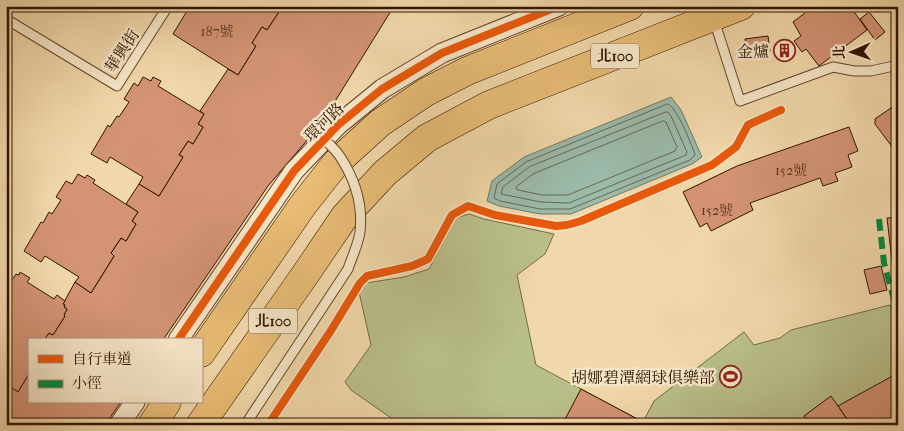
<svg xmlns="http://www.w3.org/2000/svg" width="904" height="431" font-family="'IM FELL French Canon','Noto Serif TC',serif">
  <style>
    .green { fill: #b9bf8a; stroke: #756a45 }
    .water { fill: #9bbaaa; stroke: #717866 }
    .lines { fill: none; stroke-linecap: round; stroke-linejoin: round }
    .shore { stroke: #666755; stroke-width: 1 }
    .building { fill: #d39374; stroke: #311400 }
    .service-casing { stroke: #61452a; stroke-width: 11 }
    .minor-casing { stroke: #61452a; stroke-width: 21 }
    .trunk-casing { stroke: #311400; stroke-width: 29 }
    .service { stroke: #f6e6c8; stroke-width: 9 }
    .minor { stroke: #f6e6c8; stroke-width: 19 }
    .trunk { stroke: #e8bc75; stroke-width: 28 }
    .service-bridge-casing { stroke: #61452a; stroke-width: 11; stroke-linecap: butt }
    .service-bridge { stroke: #f6e6c8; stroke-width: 9 }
    .quiet { stroke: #00873e; stroke-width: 6; stroke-dasharray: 12 6; stroke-linecap: butt }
    .cycleway-casing { stroke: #f6e6c8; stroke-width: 11 }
    .cycleway { stroke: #e8590c; stroke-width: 8 }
    .labels { text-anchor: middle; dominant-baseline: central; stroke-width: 5; stroke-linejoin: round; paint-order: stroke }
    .number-label { font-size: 14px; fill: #5a341d }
    .shield { fill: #f6e6c8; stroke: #6c533c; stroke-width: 1 }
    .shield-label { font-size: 15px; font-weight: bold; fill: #311400 }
    .street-label { font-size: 16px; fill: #311400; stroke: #f6e6c8 }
    .poi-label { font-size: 16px; fill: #311400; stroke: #f6e6c8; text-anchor: end }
  </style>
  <rect width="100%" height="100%" fill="#f1d8aa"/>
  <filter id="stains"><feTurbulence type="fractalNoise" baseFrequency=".004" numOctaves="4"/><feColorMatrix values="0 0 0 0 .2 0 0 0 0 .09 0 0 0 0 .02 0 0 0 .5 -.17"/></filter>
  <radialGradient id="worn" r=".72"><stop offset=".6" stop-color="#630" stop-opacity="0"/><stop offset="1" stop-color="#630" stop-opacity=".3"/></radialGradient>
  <path class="green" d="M469 214 484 219 554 234 545 254 517 275 536 365 643 422 654 401 744 332 754 345 780 338 791 330 890 305 898 331V373L838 406 831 397 804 416 810 425H401L351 390 345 382 371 345 359 292 366 283 404 277 429 269 456 218Z"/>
  <path class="water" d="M671 97 681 110 702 157 692 164 571 214H540L499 206 487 201 492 181 524 157Z"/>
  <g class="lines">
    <g class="shore">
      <path d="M668 104C678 109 690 142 695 154L694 156 690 160 570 209H540L500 201 494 198 497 184 526 162Z"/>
      <path d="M666 112H668L671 116 687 152 686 155 569 203 541 202 501 194 503 187 529 167Z"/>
      <path d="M663 121 666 122 677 147 675 151 568 195H542L518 190 516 189 517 186 533 174Z"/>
    </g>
  </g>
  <g class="building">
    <path d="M190 6H274L273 8 279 12 267 30 262 27 252 43 256 46 238 75 173 34Z"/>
    <path d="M274 6H394L321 124 268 186 163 340H44L49 333 53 335 65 316 64 315 67 309 64 307 65 305 63 304 75 282 91 293 114 256 111 253 121 238 126 241 136 224 132 221 138 212 126 204 139 184 159 196 183 157 179 155 188 141 193 144 203 127 198 124 204 114 200 111 228 69 238 75 256 46 252 43 262 27 267 30 279 12 273 8Z"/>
    <path d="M814 6H822L823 8 826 6H829L832 10 837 6H850L867 30 819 66 806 49 802 52 794 41 801 36 793 22Z"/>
    <path d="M869 12 885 32 875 40 860 19Z"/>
    <path d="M768 36 770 51 747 54 745 39Z"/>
    <path d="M143 77 151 81 153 77 161 81 158 86 204 114 198 124 203 127 193 144 188 141 179 155 183 157 159 196 139 184 143 177 110 157 107 163 91 154 108 125 110 127 117 116 119 117 129 102 124 99 134 83 138 86Z"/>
    <path d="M898 103V150L896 152 875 124V119Z"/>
    <path d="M849 127 858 151 848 155 852 167 835 173 838 181 823 186 820 178 750 203 753 210 711 231 707 223 700 227 683 192 737 166Z"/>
    <path d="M78 174 85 178 87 175 95 180 93 183 138 212 132 221 136 224 126 241 121 238 111 253 114 256 91 293 75 282 79 277 45 256 41 262 24 251 41 222 43 223 49 212 52 214 61 200 56 197 66 181 72 184Z"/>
    <path d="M898 217V269L893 270 887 218Z"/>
    <path d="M881 266 887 290 870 294 864 270Z"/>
    <path d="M20 272 30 278 27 282 54 299 57 295 65 301 63 304 65 305 64 307 67 309 64 315 65 316 53 335 49 333 44 340H29V374L18 392 6 384V285L8 286 16 274 19 275Z"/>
    <path d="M898 373V425H851L838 406Z"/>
    <path d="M29 374V402H121L105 425H6V398L12 388 18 392Z"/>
    <path d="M581 389 643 422 641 425H562Z"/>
    <path d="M831 396 851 425H810L804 416Z"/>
  </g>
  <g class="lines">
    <defs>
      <g id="service">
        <path d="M6 19 117 86 168 6"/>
        <path d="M714 20 740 101 833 67 854 71H871L898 65"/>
      </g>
      <g id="minor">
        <path d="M178 340 294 171 338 125 382 89 442 53 559 6"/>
        <path d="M119 425 135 402"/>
      </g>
      <g id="trunk">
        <path d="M201 353 303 205 337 162 380 123 426 92 467 71 630 6"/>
        <path d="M152 425 167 402"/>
        <path d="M200 425 307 272 345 216 385 173 427 138 489 105 741 6"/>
      </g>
    </defs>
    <use href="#service" class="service-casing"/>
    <use href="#minor" class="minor-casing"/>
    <use href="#trunk" class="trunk-casing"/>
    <use href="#service" class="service"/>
    <use href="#minor" class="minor"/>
    <use href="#trunk" class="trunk"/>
    <defs>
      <path id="service-bridge" d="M245 425 348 269C352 257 358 245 360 232 363 206 355 180 341 158 335 148 323 139 315 130"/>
    </defs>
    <use href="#service-bridge" class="service-bridge-casing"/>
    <use href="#service-bridge" class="service-bridge"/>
    <path class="quiet" d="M879 219 884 263 898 314"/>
    <defs>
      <g id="cycleway">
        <path d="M178 340 294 171 338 125 382 89 442 53 559 6"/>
        <path d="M268 425 330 332 360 283 367 276 412 266 428 259 452 215 468 206 495 215 556 226 567 225 581 221 712 165 736 147 748 125 781 110"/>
      </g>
    </defs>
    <use href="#cycleway" class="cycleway-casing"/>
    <use href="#cycleway" class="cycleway"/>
  </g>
  <defs>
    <symbol id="building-ring" viewBox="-11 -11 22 22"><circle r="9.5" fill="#f6e6c8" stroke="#8f2418" stroke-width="1.5"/><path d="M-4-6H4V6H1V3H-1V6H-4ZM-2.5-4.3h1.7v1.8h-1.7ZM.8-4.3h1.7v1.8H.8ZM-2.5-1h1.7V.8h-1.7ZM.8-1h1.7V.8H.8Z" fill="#8f2418"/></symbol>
    <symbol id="stadium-ring" viewBox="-11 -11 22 22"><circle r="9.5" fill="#f6e6c8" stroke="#8f2418" stroke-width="1.5"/><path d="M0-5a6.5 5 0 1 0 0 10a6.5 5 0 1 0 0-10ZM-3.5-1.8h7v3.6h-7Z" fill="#8f2418"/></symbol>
  </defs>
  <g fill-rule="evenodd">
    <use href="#building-ring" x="772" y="38" width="25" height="25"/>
    <use href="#stadium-ring" x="718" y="364" width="25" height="25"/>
  </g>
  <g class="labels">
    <g class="number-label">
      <text x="217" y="31">187號</text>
      <text x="791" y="170">152號</text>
      <text x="717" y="210">152號</text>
    </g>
    <g class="shield">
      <rect x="591" y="43.5" width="48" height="25" rx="4"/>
      <rect x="249" y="308.5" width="48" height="25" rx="4"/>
    </g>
    <g class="shield-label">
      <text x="615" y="56">北100</text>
      <text x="273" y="321">北100</text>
    </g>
    <g class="street-label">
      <text transform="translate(122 51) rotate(-57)">華興街</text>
      <text transform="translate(324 122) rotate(-44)">環河路</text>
    </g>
    <g class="poi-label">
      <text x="769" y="51">金爐</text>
      <text x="715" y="377">胡娜碧潭網球俱樂部</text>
    </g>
  </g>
  <rect width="904" height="431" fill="none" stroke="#f1d8aa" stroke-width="25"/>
  <rect x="8" y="8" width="889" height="416" fill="none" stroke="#311400" stroke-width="2.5"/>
  <rect x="12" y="12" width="879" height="406" fill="none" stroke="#311400"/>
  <rect x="28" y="338" width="175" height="65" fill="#f6e6c8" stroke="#a79278"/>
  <rect x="38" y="355" width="25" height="8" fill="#e8590c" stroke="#a79278"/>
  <text x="72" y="364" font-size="15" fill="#311400">自行車道</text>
  <rect x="38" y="380" width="25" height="8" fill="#00873e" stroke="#a79278"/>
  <text x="72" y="388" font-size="15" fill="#311400">小徑</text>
  <g transform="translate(852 52) rotate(268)" stroke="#f6e6c8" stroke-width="4" paint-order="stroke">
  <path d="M0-4L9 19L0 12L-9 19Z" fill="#311400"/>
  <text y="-8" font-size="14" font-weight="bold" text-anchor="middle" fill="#311400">北</text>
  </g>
  <rect width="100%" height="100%" filter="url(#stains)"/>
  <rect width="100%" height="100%" fill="url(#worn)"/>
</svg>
